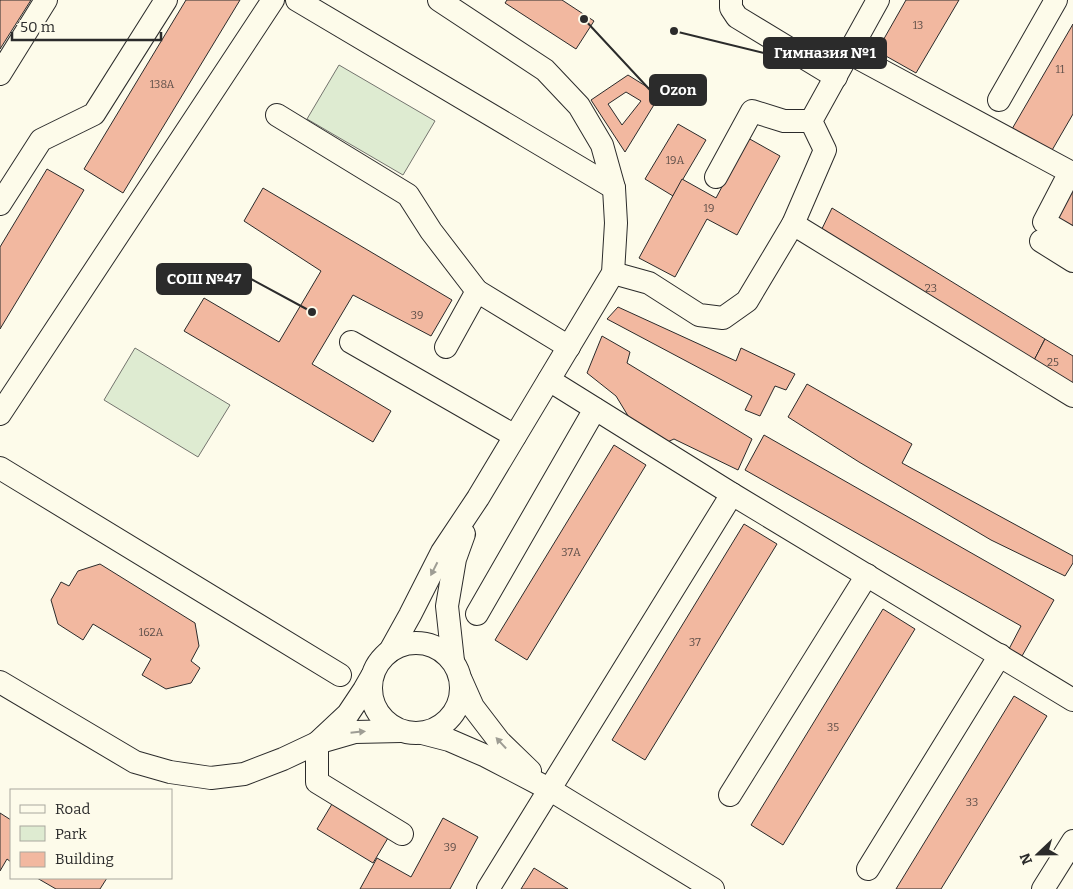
<svg xmlns="http://www.w3.org/2000/svg" width="1073" height="889" font-family="Bitter,serif">
  <style>
    .green { fill: #deebd1; stroke: #74746e }
    .building { fill: #f2b8a0; stroke: #2b2b2b; fill-rule: evenodd }
    .lines { fill: none; stroke-linecap: round; stroke-linejoin: round }
    .minor-casing { stroke: #2b2b2b; stroke-width: 24 }
    .minor { stroke: #fdfbea; stroke-width: 22 }
    .oneway { fill: #9e9d94 }
    .labels { text-anchor: middle; dominant-baseline: central; stroke-width: 4; stroke-linejoin: round; paint-order: stroke }
    .number-label { font-size: 11px; fill: #5d4e48 }
    .leader { fill: none; stroke: #2b2b2b; stroke-width: 2 }
    .callout-dot { fill: #2b2b2b; stroke: #fdfbea; stroke-width: 2 }
    .callout { fill: #2b2b2b; stroke: #2b2b2b; stroke-width: 2 }
    .callout-label { font-size: 15px; text-anchor: middle; font-weight: bold; fill: #fff }
  </style>
  <rect width="100%" height="100%" fill="#fdfbea"/>
  <g class="green">
    <path d="M339 65 435 121 403 175 307 119Z"/>
    <path d="M135 348 230 405 198 457 104 400Z"/>
  </g>
  <g class="building">
    <path d="M0 0H31L0 49Z"/>
    <path d="M186 0H240L123 193 84 169Z"/>
    <path d="M507 0H562L594 21 576 49 505 3Z"/>
    <path d="M906 0H959L916 73 877 51Z"/>
    <path d="M1073 24V114L1051 152 1012 129Z"/>
    <path d="M628 75 660 95 625 152 591 100ZM626 92 641 101 622 125 608 104Z"/>
    <path d="M678 124 706 140 673 196 645 179Z"/>
    <path d="M748 138 780 156 737 235 707 219 675 277 639 258 682 179 716 198Z"/>
    <path d="M47 169 84 190 0 329V247Z"/>
    <path d="M1073 179V234L1049 220Z"/>
    <path d="M263 188 452 300 431 336 353 295 312 364 391 411 373 442 184 331 204 298 279 342 321 271 244 221Z"/>
    <path d="M832 208 1045 339 1030 368 818 237Z"/>
    <path d="M618 307 736 361 741 348 795 374 786 390 775 386 760 416 745 410 752 396 607 319Z"/>
    <path d="M602 336 630 352 627 363 752 439 738 470 674 439 663 444 633 424 616 396 587 373Z"/>
    <path d="M1045 339 1073 356V394L1030 368Z"/>
    <path d="M807 384 912 444 902 463 1073 556V563L1065 576 991 540 859 462 788 417Z"/>
    <path d="M764 435 1054 600 1022 656 1009 649 1021 626 745 470Z"/>
    <path d="M614 445 646 465 527 660 495 640Z"/>
    <path d="M744 524 777 544 645 760 612 740Z"/>
    <path d="M100 564 195 623 199 646 191 661 200 668 191 683 166 689 142 675 151 659 93 624 83 640 58 624 51 600 61 582 69 586 78 571Z"/>
    <path d="M883 609 915 629 783 845 751 825Z"/>
    <path d="M1014 696 1047 716 941 889H896Z"/>
    <path d="M332 804 388 838 373 863 317 829Z"/>
    <path d="M0 813 11 820V862L7 859 0 871Z"/>
    <path d="M443 818 478 837 450 889H360L377 858 411 877Z"/>
    <path d="M534 868 568 889H521Z"/>
    <path d="M37 878H107L100 889H56Z"/>
  </g>
  <g class="lines">
    <defs>
      <g id="minor">
        <path d="M297 0 614 188"/>
        <path d="M731 0V8L737 17 836 77"/>
        <path d="M849 53 1070 172 1044 222 1073 239"/>
        <path d="M0 74 46 0"/>
        <path d="M999 100 1056 0"/>
        <path d="M277 115 408 195 431 231 477 291"/>
        <path d="M716 177 752 111 784 121H811"/>
        <path d="M0 204 41 140 94 114 166 0"/>
        <path d="M793 224 1073 396"/>
        <path d="M1041 241 1073 261"/>
        <path d="M613 273 649 283 699 315 723 318 747 301 793 224 825 150 811 121 878 0"/>
        <path d="M351 342 515 436"/>
        <path d="M446 347 477 291 569 347"/>
        <path d="M549 380 732 494 1073 700"/>
        <path d="M0 414 273 0"/>
        <path d="M0 468 340 675"/>
        <path d="M477 614 595 409"/>
        <circle cx="416" cy="688" r="45"/>
        <path d="M390 651 410 615 442 552 478 498 613 273 616 223 614 188 602 145 579 106 545 70 439 0"/>
        <path d="M453 661 447 606 455 559 464 534"/>
        <path d="M372 676 364 690 348 714 317 743V782L402 834"/>
        <path d="M461 680 473 707 499 741 530 771"/>
        <path d="M0 682 135 762 170 772 211 778 244 774 283 759 317 743 355 732 401 731"/>
        <path d="M422 733 449 740 486 756 549 789 713 889"/>
        <path d="M730 795 867 575"/>
        <path d="M868 869 1000 655"/>
        <path d="M488 889 732 494"/>
        <path d="M1043 889 1073 841"/>
      </g>
    </defs>
    <use href="#minor" class="minor-casing"/>
    <use href="#minor" class="minor"/>
  </g>
  <defs><path id="oneway-solid" d="M-6-.8H1V-3.2L6.5 0L1 3.2V.8H-6Z" transform="scale(1.25)"/></defs>
  <g class="oneway">
    <use href="#oneway-solid" transform="translate(434 569) rotate(117)"/>
    <use href="#oneway-solid" transform="translate(358 732) rotate(-6)"/>
    <use href="#oneway-solid" transform="translate(501 743) rotate(-133)"/>
  </g>
  <g class="labels">
    <g class="number-label">
      <text x="918" y="25">13</text>
      <text x="1060" y="69">11</text>
      <text x="162" y="84">138А</text>
      <text x="675" y="160">19А</text>
      <text x="709" y="208">19</text>
      <text x="931" y="288">23</text>
      <text x="417" y="315">39</text>
      <text x="1053" y="362">25</text>
      <text x="571" y="552">37А</text>
      <text x="151" y="632">162А</text>
      <text x="695" y="642">37</text>
      <text x="833" y="727">35</text>
      <text x="972" y="802">33</text>
      <text x="450" y="847">39</text>
    </g>
  </g>
  <path class="leader" d="M674 31L764 53M584 19L650 90M312 312L251 279"/>
  <g class="callout-dot">
    <circle cx="674" cy="31" r="5"/>
    <circle cx="584" cy="19" r="5"/>
    <circle cx="312" cy="312" r="5"/>
  </g>
  <g class="callout">
    <rect x="764" y="38" width="122" height="30" rx="5"/>
    <rect x="650" y="75" width="56" height="30" rx="5"/>
    <rect x="157" y="264" width="94" height="30" rx="5"/>
  </g>
  <g class="callout-label">
    <text x="825" y="58">Гимназия №1</text>
    <text x="678" y="95">Ozon</text>
    <text x="204" y="284">СОШ №47</text>
  </g>
  <rect x="10" y="789" width="162" height="90" fill="#fdfbea" stroke="#a9a89e"/>
  <rect x="20" y="805" width="25" height="8" fill="#fdfbea" stroke="#a9a89e"/>
  <text x="55" y="814" font-size="15" fill="#2b2b2b">Road</text>
  <rect x="20" y="826" width="25" height="15" fill="#deebd1" stroke="#a9a89e"/>
  <text x="55" y="839" font-size="15" fill="#2b2b2b">Park</text>
  <rect x="20" y="852" width="25" height="15" fill="#f2b8a0" stroke="#a9a89e"/>
  <text x="55" y="864" font-size="15" fill="#2b2b2b">Building</text>
  <g transform="translate(1038 854) rotate(248)" stroke="#fdfbea" stroke-width="4" paint-order="stroke">
  <path d="M0-4L9 19L0 12L-9 19Z" fill="#2b2b2b"/>
  <text y="-8" font-size="14" font-weight="bold" text-anchor="middle" fill="#2b2b2b">N</text>
  </g>
  <path d="M12 32v8h149v-8" fill="none" stroke="#2b2b2b" stroke-width="2.5"/>
  <text x="20" y="32" font-size="15" fill="#2b2b2b" stroke="#fdfbea" stroke-width="4" paint-order="stroke">50 m</text>
</svg>
